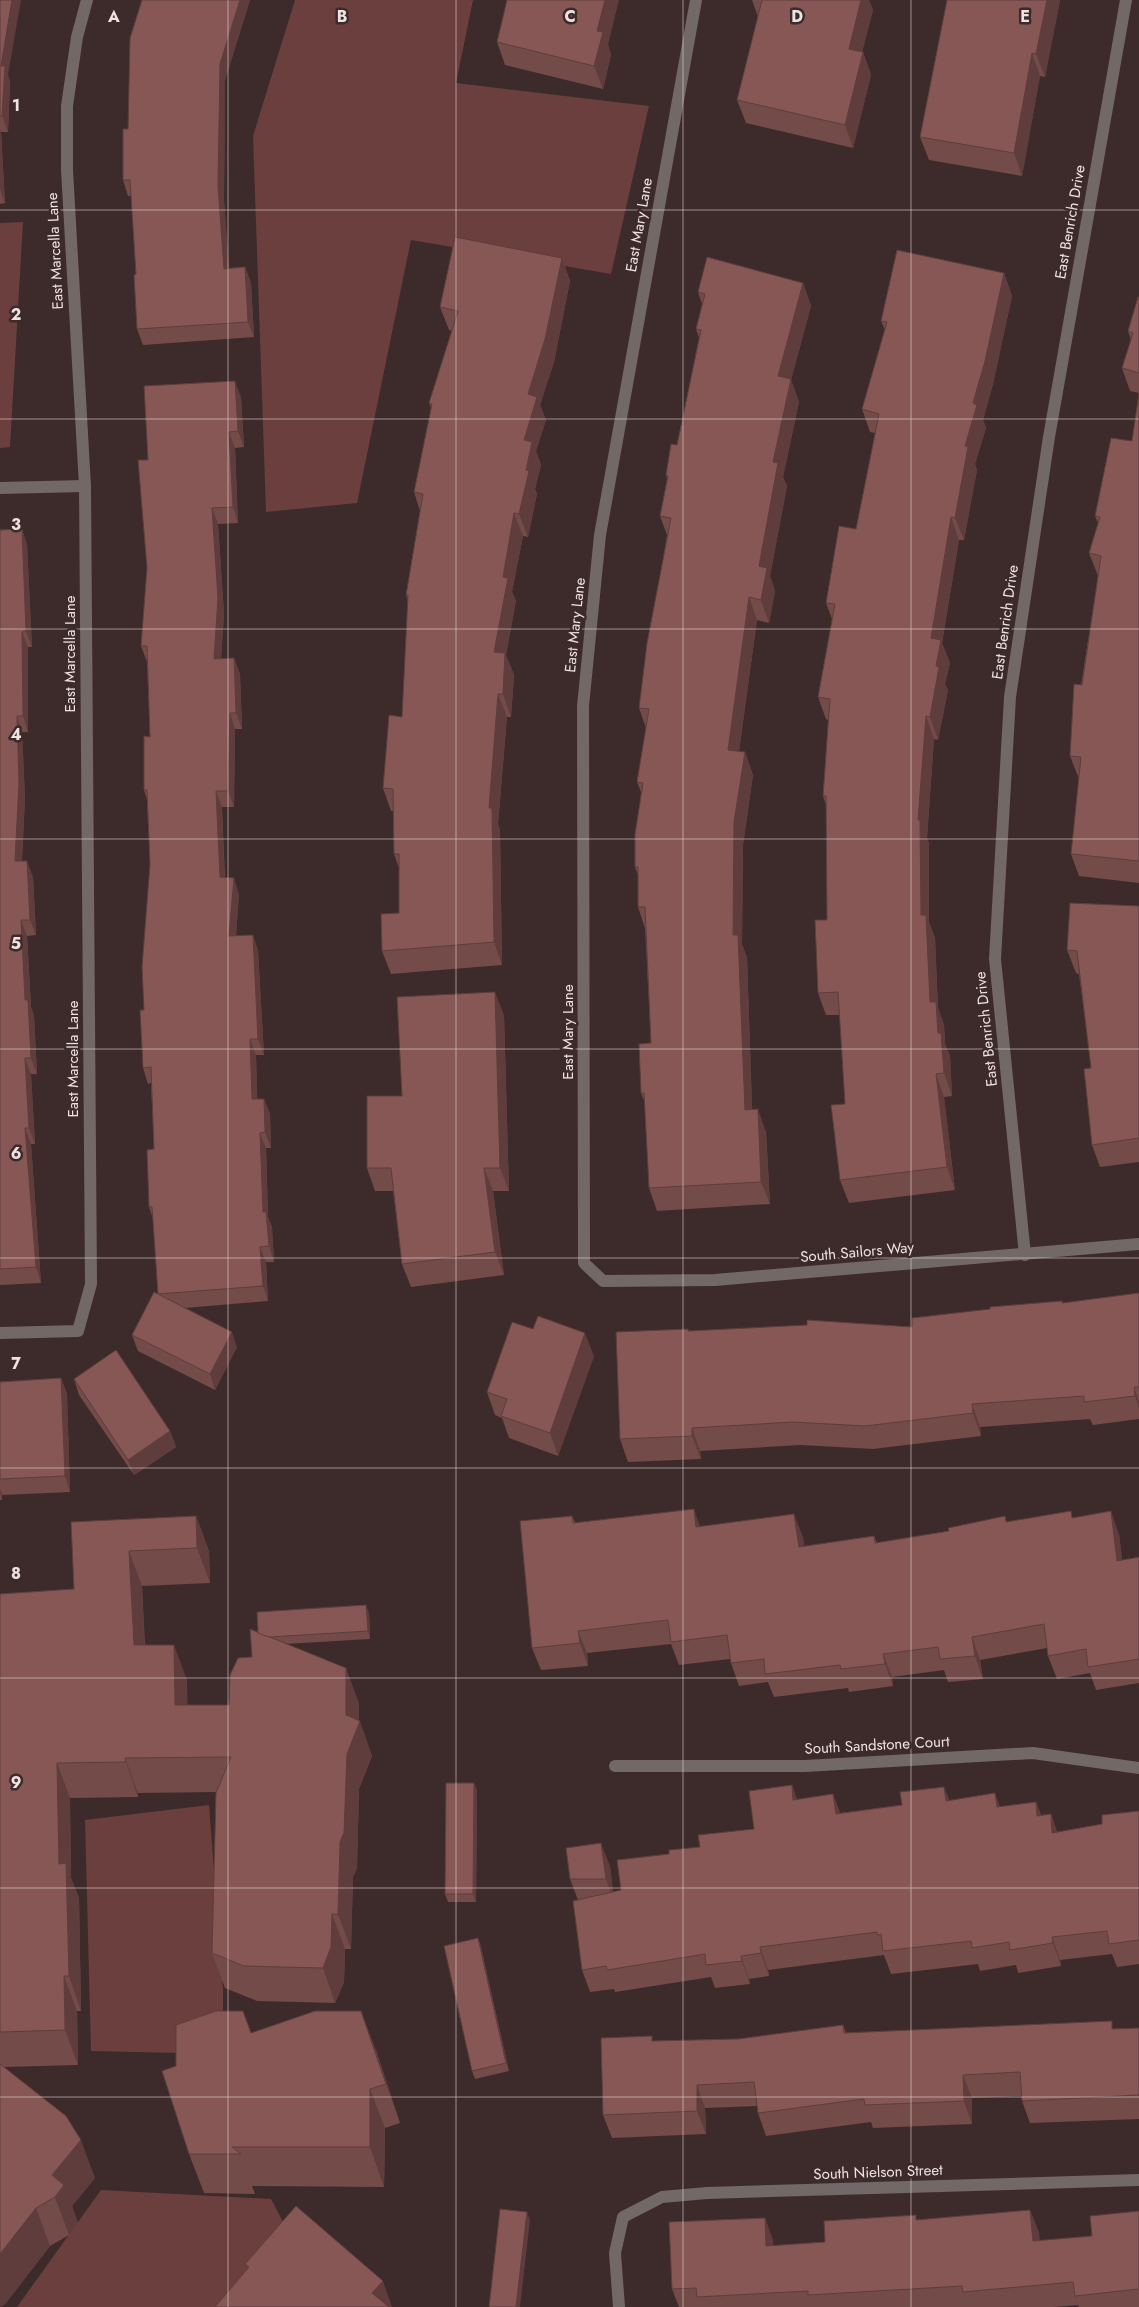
<svg xmlns="http://www.w3.org/2000/svg" width="1139" height="2307" font-family="Jost,sans-serif">
  <style>
    .green { fill: #6b3f3d }
    .lines { fill: none; stroke-linecap: round; stroke-linejoin: round }
    .street { stroke: #716867; stroke-width: 12 }
    .wall { fill: #734b49 }
    .shaded-wall { fill: #5e3d3c }
    .building { fill: #865755; stroke: #5e3d3c }
    .grid { fill: none; stroke: #eee2e2; stroke-width: 1; stroke-opacity: 0.55 }
    .labels { text-anchor: middle; dominant-baseline: central; stroke-width: 5; stroke-linejoin: round; paint-order: stroke }
    .street-label { font-size: 15px; fill: #eee2e2; stroke: #3c2b2a }
    .grid-label { font-size: 16px; text-anchor: middle; font-weight: bold; fill: #eee2e2; stroke: #3c2b2a; stroke-width: 5; stroke-linejoin: round; paint-order: stroke }
  </style>
  <rect width="100%" height="100%" fill="#3c2b2a"/>
  <g class="green">
    <path d="M295 0H473L456 83 649 106 611 274 411 240 357 503 266 512 253 136Z"/>
    <path d="M23 222 10 447 0 448V223Z"/>
    <path d="M209 1805 223 1990V2054L91 2051 85 1820Z"/>
    <path d="M101 2190 271 2199 292 2239 236 2307H17Z"/>
  </g>
  <g class="lines">
    <g class="street">
      <path d="M696 0 600 535 583 706 584 1263 603 1281 715 1280 1139 1244"/>
      <path d="M0 488 85 486"/>
      <path d="M1025 1255 995 959 1010 697 1049 437 1126 0"/>
      <path d="M0 1333 78 1331 91 1284 85 486 67 170V106L77 37 87 0"/>
      <path d="M615 1766H805L1033 1753 1139 1768"/>
      <path d="M619 2307 615 2253 623 2217 662 2197 707 2193 1139 2180"/>
    </g>
  </g>
  <g class="wall">
    <path d="M0 0 8 75 10 82 8 132H1L5 203 0 204Z"/>
    <path d="M142 0H250L225 80 224 201 229 268 245 267 251 283 254 337 143 345 137 329 136 274 131 196H128L123 180Z"/>
    <path d="M752 0H869L873 10 862 52H863L871 75 853 148 746 123 737 100 758 17Z"/>
    <path d="M947 0H1060L1045 77 1040 76 1022 176 929 160 920 137Z"/>
    <path d="M497 42 608 45 611 55 603 89 505 65Z"/>
    <path d="M562 258 570 281 554 362 540 405 546 420 536 451 541 465 535 489 537 494 528 537 523 536 512 592 516 601 506 655 514 675 511 717H507L498 824 500 830 502 965 391 974 382 951 399 913V868L394 854 393 811H391L383 788 402 717 408 601 406 595 420 511 414 492 431 408 429 403 452 331 449 330 440 307Z"/>
    <path d="M1004 273 1012 296 993 384 983 420 986 428 975 464 977 470 964 540H959L942 643 950 663 945 684 948 690 938 740 934 739 927 838 929 843V922L935 938 938 1008 944 1025 945 1044 950 1056 952 1096 944 1097 955 1190 849 1203 840 1180 845 1104 840 1015H826L818 993 827 920 826 805 823 796 828 720 826 719 818 697 832 619 826 603 856 529 875 433 870 432 862 409 885 330 881 321Z"/>
    <path d="M803 283 811 306 791 380 799 402 783 477 787 486 770 576 775 591 769 623 757 620 739 751 745 752 753 775 743 845 742 944 747 958 752 1109 766 1132 770 1204 657 1211 649 1188 645 1103 641 1093 651 1043 645 928 638 907V875L635 867 641 792 637 782 646 728 639 708 667 535 660 516 667 479 666 475 677 445 699 338 696 329 702 304 698 292Z"/>
    <path d="M1139 297V883L1079 876 1071 854 1079 779 1070 756 1098 576 1089 553 1098 523 1095 516 1132 441 1139 393 1130 391 1122 368 1131 340 1128 331Z"/>
    <path d="M241 397 244 447 235 448 238 523 218 524 224 614 221 659 234 658 240 674 242 729H235L234 807H222L225 877 239 894 236 936 253 935 258 951 264 1055H256L257 1099H264L270 1114 271 1148H266L268 1217 272 1227 274 1262H266L268 1301 185 1308 237 1347 215 1390 138 1351 132 1335 158 1294 153 1219 149 1207 154 1149 151 1083 148 1084 143 1068 144 1010 150 864 147 800 144 790 150 737 147 662 141 646 147 568 148 460Z"/>
    <path d="M22 529 27 545 32 647H28V732H22L25 798 22 861 33 877 36 935 27 936 31 1007 34 1016 37 1074H31L35 1144H31L41 1283 0 1285V530Z"/>
    <path d="M1139 906V1162L1100 1167 1092 1145 1091 1068 1079 974 1076 973 1067 950Z"/>
    <path d="M504 1015 509 1191H493L504 1275 411 1287 402 1264 393 1191H375L367 1168 402 1096Z"/>
    <path d="M1139 1293V1419L1093 1425 1090 1419 980 1427 981 1436 873 1449 801 1445 700 1451 701 1459 628 1462 620 1439 688 1329 689 1331 912 1327 1062 1301 1063 1303Z"/>
    <path d="M594 1356 558 1456 509 1438 502 1418 495 1415 487 1392Z"/>
    <path d="M61 1378 67 1394 70 1492 2 1495V1500H0V1382Z"/>
    <path d="M74 1379 170 1431 176 1447 134 1475 79 1395Z"/>
    <path d="M196 1516 209 1551 210 1583 142 1586 145 1645 187 1680V1705H229L252 1657 258 1633 369 1613 370 1639 286 1644 359 1703V1720L372 1756 359 1789 357 1868 353 1877 351 1949H345L344 1982 335 2003 257 2001 225 1988 212 1953 216 1792 138 1793V1797L70 1798 71 1878 79 1898 81 2011H77L78 2065 4 2067 95 2178 72 2206 78 2223 69 2235 50 2246 5 2304 0 2307V1594L74 1589 71 1522Z"/>
    <path d="M572 1516 575 1522 700 1526 803 1537 804 1547 874 1536 877 1543 949 1531 1005 1516 1007 1522 1074 1518 1119 1534 1122 1560 1139 1557V1683L1096 1690 1090 1673 1057 1679 1048 1656 1047 1648 980 1660 983 1679 948 1682 944 1670 892 1677 893 1686 849 1692 848 1688 774 1697 768 1682 739 1686 731 1663 730 1659 679 1665 671 1644 587 1653 588 1666 541 1670 532 1648Z"/>
    <path d="M474 1783 477 1791 476 1902H448L445 1894Z"/>
    <path d="M792 1785 797 1800 833 1794 840 1813 902 1805 944 1787 949 1800 1000 1807 1036 1802 1041 1815 1051 1814 1057 1832 1102 1824 1139 1811V1964L1117 1967 1112 1954 1060 1960 1061 1966 1018 1973 1016 1965 980 1971 978 1964 891 1974 884 1955 768 1970 769 1976 749 1979 750 1984 715 1988 711 1977 615 1992 614 1989 590 1992 582 1970 578 1900 570 1879 610 1866 613 1892 621 1890 669 1854 700 1847 754 1829Z"/>
    <path d="M478 1938 481 1947 509 2071 475 2079 472 2071Z"/>
    <path d="M843 2025 846 2033 1114 2029 1139 2028V2119L1030 2123 1022 2101 1021 2096 972 2098V2124L873 2128 871 2122 766 2136 758 2113 757 2106 705 2108 706 2134 612 2138 603 2115 654 2041 738 2039Z"/>
    <path d="M251 2033 376 2050 400 2123 385 2128 384 2187 252 2186 255 2194 204 2193 189 2154 176 2066Z"/>
    <path d="M1030 2210 1039 2233V2241L1092 2236 1139 2211V2307H1079L1078 2305 1053 2307H679L672 2289 765 2218 773 2241V2246L825 2242 918 2220Z"/>
  </g>
  <g class="shaded-wall">
    <path d="M12 0H21L8 75 10 82 8 132 2 116 1 66Z"/>
    <path d="M240 0H250L225 80 224 201 230 284 224 269 218 185 220 64Z"/>
    <path d="M605 0H619L608 45 611 55 603 89 594 66 597 31Z"/>
    <path d="M861 0H869L873 10 857 72 849 49Z"/>
    <path d="M1047 0H1060L1045 77 1036 54Z"/>
    <path d="M863 52 871 75 853 148 845 125Z"/>
    <path d="M1032 53 1040 76 1022 176 1014 153Z"/>
    <path d="M0 129 1 132 5 203 0 189Z"/>
    <path d="M562 258 570 281 554 362 540 405 546 420 536 451 541 465 535 489 537 494 528 537 519 514 526 470 524 440 528 394Z"/>
    <path d="M245 267 251 283 254 337 248 322Z"/>
    <path d="M1004 273 1012 296 993 384 983 420 986 428 975 464 977 470 964 540 955 518 965 446 973 403Z"/>
    <path d="M803 283 811 306 791 380 799 402 783 477 787 486 770 576 775 591 769 623 761 600 759 566 773 462 778 376Z"/>
    <path d="M235 381 241 397 244 447 238 431Z"/>
    <path d="M229 432 235 448 238 523 233 507Z"/>
    <path d="M212 508 218 524 224 614 220 675 214 659Z"/>
    <path d="M514 513 523 536 512 592 516 601 506 655 514 675 511 717 503 694 494 652 503 577Z"/>
    <path d="M951 517 959 540 942 643 950 663 945 684 948 690 938 740 930 717 936 666 931 638Z"/>
    <path d="M22 529 27 545 32 647 26 631Z"/>
    <path d="M749 597 757 620 736 773 728 750Z"/>
    <path d="M22 632 28 647V732L23 716Z"/>
    <path d="M234 658 240 674 242 729 236 713Z"/>
    <path d="M498 694 507 717 498 824 500 830 502 965 494 942 489 808Z"/>
    <path d="M230 713 235 729 234 807 228 791Z"/>
    <path d="M17 716 22 732 25 798 21 877 15 861Z"/>
    <path d="M926 716 934 739 927 838 929 843V922L935 938 938 1008 944 1025 945 1044 950 1056 952 1096 944 1073 938 1033 930 1002 921 915 918 820Z"/>
    <path d="M745 752 753 775 743 845 742 944 747 958 753 1132 745 1110 733 935 734 822Z"/>
    <path d="M216 791 222 807 225 893 220 877Z"/>
    <path d="M27 861 33 877 36 935 30 920Z"/>
    <path d="M234 878 239 894 235 952 229 936Z"/>
    <path d="M21 920 27 936 31 1007 34 1016 37 1074 31 1058 25 1000Z"/>
    <path d="M253 935 258 951 264 1055 258 1039Z"/>
    <path d="M495 992 504 1015 509 1191 500 1168Z"/>
    <path d="M250 1039 256 1055 258 1115 252 1099Z"/>
    <path d="M25 1058 31 1074 35 1144 29 1128Z"/>
    <path d="M936 1074 944 1097 955 1190 947 1167Z"/>
    <path d="M264 1099 270 1114 271 1148 265 1132Z"/>
    <path d="M758 1109 766 1132 770 1204 761 1182Z"/>
    <path d="M25 1128 31 1144 41 1283 36 1267Z"/>
    <path d="M260 1133 266 1148 268 1217 272 1227 274 1262 269 1246 263 1212Z"/>
    <path d="M484 1168 493 1191 504 1275 495 1252Z"/>
    <path d="M260 1247 266 1262 268 1301 263 1286Z"/>
    <path d="M232 1332 237 1347 215 1390 210 1374Z"/>
    <path d="M585 1333 594 1356 558 1456 550 1433Z"/>
    <path d="M61 1378 67 1394 70 1492 65 1476Z"/>
    <path d="M1134 1387 1139 1402V1408L1135 1396Z"/>
    <path d="M972 1404 980 1427 981 1436 973 1413Z"/>
    <path d="M692 1428 700 1451 701 1459 692 1436Z"/>
    <path d="M170 1431 176 1447 134 1475 128 1460Z"/>
    <path d="M0 1489 2 1495V1500L0 1493Z"/>
    <path d="M694 1509 702 1532 696 1527Z"/>
    <path d="M1111 1511 1119 1534 1125 1583 1117 1561Z"/>
    <path d="M794 1514 803 1537 807 1570 799 1547Z"/>
    <path d="M196 1516 209 1551 210 1583 197 1548Z"/>
    <path d="M129 1551 142 1586 146 1680 134 1645Z"/>
    <path d="M366 1605 369 1613 370 1639 368 1631Z"/>
    <path d="M578 1631 587 1653 588 1666 580 1643Z"/>
    <path d="M972 1637 980 1660 983 1679 975 1656Z"/>
    <path d="M174 1645 187 1680 188 1740 175 1705Z"/>
    <path d="M883 1654 892 1677 893 1686 885 1664Z"/>
    <path d="M346 1668 359 1703V1723L360 1721 372 1756 359 1789 357 1868 353 1877 351 1949 338 1914 340 1842 346 1715Z"/>
    <path d="M125 1758 138 1793V1797L126 1762Z"/>
    <path d="M57 1763 70 1798 71 1878 79 1898 81 2011 69 1976 59 1864Z"/>
    <path d="M474 1783 477 1791 476 1902 473 1894Z"/>
    <path d="M792 1785 800 1808 793 1800Z"/>
    <path d="M944 1787 953 1810 946 1801Z"/>
    <path d="M995 1793 1003 1816 997 1807Z"/>
    <path d="M833 1794 841 1817 836 1814Z"/>
    <path d="M1036 1802 1045 1825 1037 1816Z"/>
    <path d="M1051 1814 1059 1837 1052 1833Z"/>
    <path d="M601 1843 610 1866 614 1902 606 1879Z"/>
    <path d="M332 1914 345 1949 344 1982 335 2003 323 1968Z"/>
    <path d="M1052 1937 1060 1960 1061 1966 1053 1943Z"/>
    <path d="M478 1938 481 1947 509 2071 506 2063Z"/>
    <path d="M760 1947 768 1970 769 1976 761 1953Z"/>
    <path d="M741 1956 749 1979 750 1984 742 1961Z"/>
    <path d="M64 1976 77 2011 78 2065 65 2030Z"/>
    <path d="M361 2011 376 2050 400 2123 386 2084Z"/>
    <path d="M963 2075 972 2098V2124L964 2101Z"/>
    <path d="M697 2085 705 2108 706 2134 697 2111Z"/>
    <path d="M370 2089 385 2128 384 2187 370 2147Z"/>
    <path d="M81 2140 95 2178 72 2206 78 2223 69 2235 55 2197 52 2175Z"/>
    <path d="M36 2208 50 2246 5 2304 0 2307V2254Z"/>
    <path d="M1030 2210 1039 2233 1042 2264 1033 2241Z"/>
    <path d="M527 2212 530 2220 520 2307H516Z"/>
    <path d="M765 2218 773 2241 774 2269 766 2246Z"/>
    <path d="M383 2281 392 2307H377L372 2293Z"/>
  </g>
  <g class="building">
    <path d="M0 0H12L1 66H5L2 116H0Z"/>
    <path d="M142 0H240L220 64 218 185 224 269 245 267 248 322 137 329 134 275 136 274 130 180H123V129H128L130 38Z"/>
    <path d="M507 0H605L597 31 603 32 594 66 497 42Z"/>
    <path d="M762 0H861L849 49 863 52 845 125 737 100Z"/>
    <path d="M947 0H1047L1036 54 1032 53 1014 153 920 137Z"/>
    <path d="M455 237 562 258 545 339 528 394 537 397 524 440 532 442 526 470 529 471 519 514 514 513 503 577 508 578 494 652 505 653 503 694H498L489 808H492L494 942 382 951 381 914 399 913V854H394L393 789 383 788 389 715 402 717 408 595H406L423 494 414 492 432 404 429 403 458 311 440 307Z"/>
    <path d="M897 250 1004 273 985 361 973 403 977 405 965 446 968 447 955 518 951 517 931 638 941 640 936 666 939 667 930 717 926 716 918 820H920L921 915H926L930 1002H936L938 1033H941L944 1073 936 1074 947 1167 840 1180 831 1105 845 1104 838 992 818 993 815 920H827L826 796H823L830 699 818 697 835 604 826 603 839 526 856 529 879 414 862 409 887 322 881 321Z"/>
    <path d="M707 257 803 283 778 376 791 379 773 462 778 463 759 566 767 568 761 600 749 597 728 750 745 752 734 822 733 935H738L745 1110 758 1109 761 1182 649 1188 644 1093H641L639 1044 651 1043 645 907H638V867H635V834L643 783 637 782 649 709 639 708 647 643 671 518 660 516 668 476 666 475 671 444 677 445 701 330 696 329 705 294 698 292Z"/>
    <path d="M1138 297H1139V373L1122 368 1133 333 1128 331Z"/>
    <path d="M235 381 238 431 229 432 233 507 212 508 218 598 214 659 234 658 236 713H230L228 791H216L220 877 234 878 229 936 253 935 258 1039H250L252 1099H264L265 1132 260 1133 263 1212H266L269 1246 260 1247 263 1286 158 1294 152 1207H149L147 1150 154 1149 151 1067 143 1068 140 1010H144L142 967 150 864 147 790H144V736L150 737 147 646H141L147 568 138 460H148L144 386Z"/>
    <path d="M1139 393V861L1071 854 1081 757 1070 756 1074 684 1082 685 1101 556 1089 553 1100 517 1095 516 1111 438 1132 441Z"/>
    <path d="M22 529 26 631 22 632 23 716H17L19 782 15 861H27L30 920H21L25 1000H28L31 1058H25L29 1128H25L36 1267 0 1269V530Z"/>
    <path d="M1070 903 1139 906V1138L1092 1145 1084 1069 1091 1068 1077 951 1067 950Z"/>
    <path d="M495 992 500 1168H484L495 1252 402 1264 391 1168H367V1096H402L397 997Z"/>
    <path d="M154 1292 232 1332 210 1374 132 1335Z"/>
    <path d="M1139 1293V1387H1134L1135 1396 1084 1402V1396L972 1404 973 1413 865 1426 793 1422 692 1428V1436L620 1439 616 1332 688 1329V1331L807 1325V1320L912 1327V1318L990 1309V1307L1062 1301V1303Z"/>
    <path d="M538 1316 585 1333 550 1433 501 1416 507 1399 487 1392 512 1322 533 1329Z"/>
    <path d="M116 1350 170 1431 128 1460 74 1379Z"/>
    <path d="M61 1378 65 1476 0 1479V1382Z"/>
    <path d="M694 1509 696 1527 794 1514 799 1547 874 1536 875 1543 949 1531 948 1528 1005 1516 1006 1522 1071 1511 1072 1518 1111 1511 1117 1561 1139 1557V1659L1088 1667 1086 1649 1048 1656 1044 1624 972 1637 975 1656 940 1659 938 1647 883 1654 885 1664 841 1669 840 1665 765 1674 764 1659 731 1663 727 1635 671 1642 668 1620 578 1631 580 1643 532 1648 520 1521 572 1516 573 1523Z"/>
    <path d="M196 1516 197 1548 129 1551 134 1645H174L175 1705H229L230 1675 238 1658 252 1657 250 1629 346 1668V1715L360 1721 347 1754 344 1833 340 1842 338 1914H332L331 1947 323 1968 244 1966 212 1953 216 1793 231 1757 125 1758 126 1762 57 1763 59 1864 66 1863 69 1976H64L65 2030 0 2032V1594L74 1589 71 1522Z"/>
    <path d="M366 1605 368 1631 269 1637 258 1633 257 1612Z"/>
    <path d="M446 1783H474L473 1894H445Z"/>
    <path d="M792 1785 793 1800 833 1794 836 1814 902 1805 900 1792 944 1787 946 1801 995 1793 997 1807 1036 1802 1037 1816 1051 1814 1052 1833 1102 1824V1815L1139 1811V1940L1109 1944 1107 1931 1052 1937 1053 1943 1010 1950 1009 1942 972 1948 971 1941 883 1951 881 1934 877 1935V1932L760 1947 761 1953 741 1956 742 1961 706 1965 705 1954 607 1970 606 1966 582 1970 573 1901 621 1890 617 1860 669 1854V1850L700 1847 698 1835 754 1829 749 1791Z"/>
    <path d="M601 1843 606 1879H570L566 1848Z"/>
    <path d="M478 1938 506 2063 472 2071 444 1946Z"/>
    <path d="M216 2011H243L251 2033 315 2011H361L386 2084 370 2089V2147H232L241 2154H189L162 2071 176 2066V2025Z"/>
    <path d="M1112 2021V2029L1139 2028V2095L1022 2101 1020 2072 963 2075 964 2101 865 2105 864 2099 758 2113 754 2082 697 2085V2111L603 2115 601 2038 652 2036V2041L738 2039 843 2025 844 2033Z"/>
    <path d="M0 2064 66 2116 81 2140 52 2175 64 2185 55 2197 36 2208 0 2254Z"/>
    <path d="M296 2206 383 2281 372 2293 389 2307H215L249 2267 245 2264Z"/>
    <path d="M500 2209 527 2212 516 2307H489Z"/>
    <path d="M1030 2210 1033 2241 1092 2236 1090 2216 1139 2211V2289L1075 2296 1073 2282 963 2292 962 2286 808 2295V2291L697 2297 696 2288 672 2289 669 2222 765 2218 766 2246 825 2242 824 2221 916 2215V2220Z"/>
  </g>
  <path class="grid" d="M228 0V2307M456 0V2307M683 0V2307M911 0V2307M0 210H1139M0 419H1139M0 629H1139M0 839H1139M0 1049H1139M0 1258H1139M0 1468H1139M0 1678H1139M0 1888H1139M0 2097H1139"/>
  <g class="labels">
    <g class="street-label">
      <text transform="translate(1070 222) rotate(-80)">East Benrich Drive</text>
      <text transform="translate(639 225) rotate(-80)">East Mary Lane</text>
      <text transform="translate(55 251) rotate(-93)">East Marcella Lane</text>
      <text transform="translate(1005 622) rotate(-82)">East Benrich Drive</text>
      <text transform="translate(575 625) rotate(-84)">East Mary Lane</text>
      <text transform="translate(70 654) rotate(-90)">East Marcella Lane</text>
      <text transform="translate(986 1029) rotate(-96)">East Benrich Drive</text>
      <text transform="translate(568 1032) rotate(-90)">East Mary Lane</text>
      <text transform="translate(73 1059) rotate(-90)">East Marcella Lane</text>
      <text transform="translate(857 1252) rotate(-5)">South Sailors Way</text>
      <text transform="translate(877 1745) rotate(-3)">South Sandstone Court</text>
      <text transform="translate(878 2172) rotate(-2)">South Nielson Street</text>
    </g>
  </g>
  <g class="grid-label">
    <text x="114" y="22">A</text>
    <text x="342" y="22">B</text>
    <text x="570" y="22">C</text>
    <text x="797" y="22">D</text>
    <text x="1025" y="22">E</text>
    <text x="16" y="111">1</text>
    <text x="16" y="320">2</text>
    <text x="16" y="530">3</text>
    <text x="16" y="740">4</text>
    <text x="16" y="949">5</text>
    <text x="16" y="1159">6</text>
    <text x="16" y="1369">7</text>
    <text x="16" y="1579">8</text>
    <text x="16" y="1788">9</text>
  </g>
</svg>
